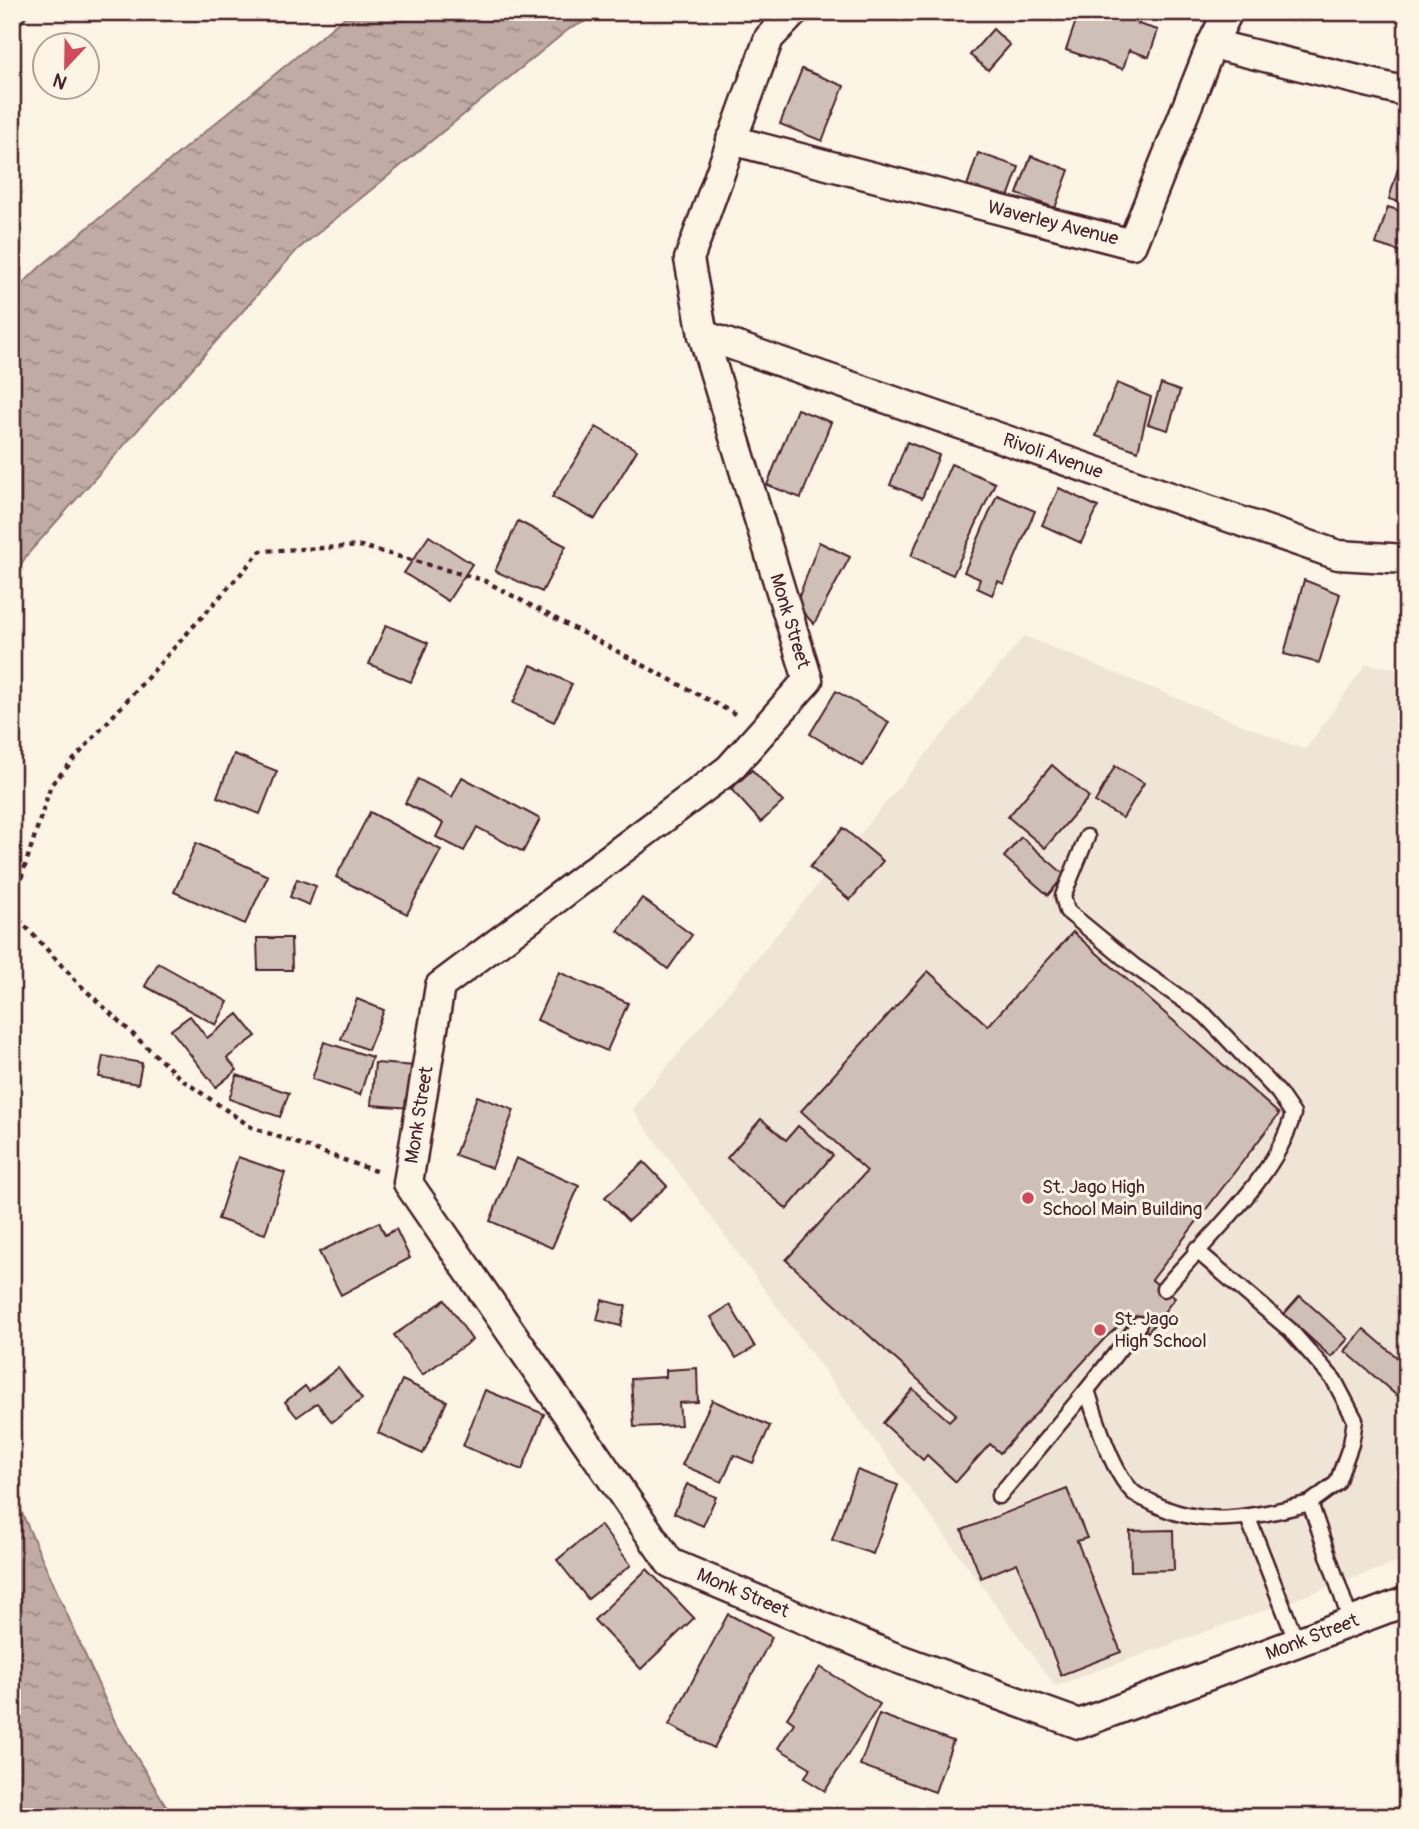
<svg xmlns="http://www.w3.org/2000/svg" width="1419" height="1829" font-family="Pangolin,sans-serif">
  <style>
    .built { fill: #eee5d7 }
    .water { fill: url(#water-ripples); stroke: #917474; stroke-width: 2 }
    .building { fill: #cfc0b7; stroke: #4a1f2b; stroke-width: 2 }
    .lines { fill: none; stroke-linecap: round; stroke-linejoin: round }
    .lane-casing { stroke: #4a1f2b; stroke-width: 19 }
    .street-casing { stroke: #4a1f2b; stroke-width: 33 }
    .path { stroke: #4a1f2b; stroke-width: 4.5; stroke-dasharray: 5 5; stroke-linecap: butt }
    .lane { stroke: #fcf5e5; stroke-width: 14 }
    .street { stroke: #fcf5e5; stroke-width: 28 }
    .poi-dot { fill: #d1495b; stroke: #fcf5e5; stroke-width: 2.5 }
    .labels { text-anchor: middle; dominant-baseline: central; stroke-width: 6; stroke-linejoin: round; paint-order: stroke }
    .street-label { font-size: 19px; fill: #4a1f2b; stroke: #fcf5e5 }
    .poi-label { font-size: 19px; fill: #4a1f2b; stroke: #fcf5e5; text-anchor: start }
  </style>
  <defs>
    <pattern id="water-ripples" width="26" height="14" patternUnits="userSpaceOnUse" patternTransform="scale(1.75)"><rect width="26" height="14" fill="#c0aca5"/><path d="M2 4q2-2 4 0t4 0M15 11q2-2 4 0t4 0" fill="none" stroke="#9e8b87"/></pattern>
  </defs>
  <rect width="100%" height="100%" fill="#fcf5e5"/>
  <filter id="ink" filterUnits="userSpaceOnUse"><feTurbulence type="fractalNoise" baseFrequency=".0143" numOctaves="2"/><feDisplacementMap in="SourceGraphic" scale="14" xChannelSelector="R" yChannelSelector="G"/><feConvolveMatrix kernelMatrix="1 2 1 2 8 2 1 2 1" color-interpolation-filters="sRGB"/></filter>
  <g filter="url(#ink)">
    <path class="built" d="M1024 636 1305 750 1366 664 1407 670V1559L1055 1686 632 1109Z"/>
    <g class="water">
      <path d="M351 12H605L569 29 297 250 26 556 12 583V294L41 266Z"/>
      <path d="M12 1491 115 1722 173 1817H12Z"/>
    </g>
    <g class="building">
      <path d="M12 12H30L12 33Z"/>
      <path d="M1079 12H1142L1138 24 1158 30 1149 57 1129 50 1123 69 1066 50Z"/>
      <path d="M993 29 1010 45 988 70 970 55Z"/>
      <path d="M802 69 844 86 822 141 780 124Z"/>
      <path d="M978 153 1019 167 1007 200 967 186Z"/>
      <path d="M1402 155 1407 156V204L1389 199Z"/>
      <path d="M1031 156 1069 170 1055 208 1017 194Z"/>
      <path d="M1388 207 1407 213V254L1376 244Z"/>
      <path d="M1117 383 1151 397 1138 451 1096 436Z"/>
      <path d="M1161 384 1180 391 1168 430 1148 424Z"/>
      <path d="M797 409 831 422 801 498 767 485Z"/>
      <path d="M596 427 637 450 595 519 552 497Z"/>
      <path d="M907 442 939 455 922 498 890 485Z"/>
      <path d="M951 464 995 483 953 575 911 556Z"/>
      <path d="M1059 488 1098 507 1081 543 1042 525Z"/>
      <path d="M997 495 1035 511 1004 584 998 581 992 595 977 588 980 579 964 572Z"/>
      <path d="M518 521 566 546 542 592 495 571Z"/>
      <path d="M429 536 472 564 448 601 404 573Z"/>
      <path d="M819 542 850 557 814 624 796 605Z"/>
      <path d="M1304 580 1340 594 1319 663 1284 654Z"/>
      <path d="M386 625 428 643 411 682 369 664Z"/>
      <path d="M531 665 572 684 554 722 513 703Z"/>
      <path d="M836 691 889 722 863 766 810 734Z"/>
      <path d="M234 754 277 771 260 814 217 797Z"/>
      <path d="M1052 765 1089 797 1045 848 1008 817Z"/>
      <path d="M1115 766 1144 783 1123 818 1095 802Z"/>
      <path d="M752 770 783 802 761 822 731 789Z"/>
      <path d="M462 777 540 819 523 852 477 827 464 851 436 837 443 823 405 803 418 779 452 797Z"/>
      <path d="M370 812 441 850 407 914 336 877Z"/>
      <path d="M843 828 883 861 850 900 810 867Z"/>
      <path d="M1021 837 1065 875 1048 895 1004 857Z"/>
      <path d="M196 843 268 876 245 924 174 892Z"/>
      <path d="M297 879 316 886 309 905 290 897Z"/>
      <path d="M642 898 692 935 668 969 618 931Z"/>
      <path d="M1073 932 1279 1114 1152 1280 1175 1298 1148 1332 1130 1316 1105 1338 1000 1453 990 1444 956 1482 927 1455 923 1460 883 1423 913 1389 949 1421 956 1414 786 1260 867 1171 801 1111 928 971 988 1026Z"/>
      <path d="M257 938H291L292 970H258Z"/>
      <path d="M158 963 228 1002 216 1025 145 986Z"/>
      <path d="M559 972 628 1003 607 1051 537 1020Z"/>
      <path d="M357 999 384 1010 368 1050 341 1039Z"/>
      <path d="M238 1014 256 1036 227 1058 237 1070 216 1087 171 1030 190 1016 207 1038Z"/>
      <path d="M324 1042 372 1057 360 1095 312 1079Z"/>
      <path d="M103 1056 142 1063 138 1084 99 1077Z"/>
      <path d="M375 1063 416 1066 412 1108 371 1105Z"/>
      <path d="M237 1075 289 1093 280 1117 229 1099Z"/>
      <path d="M477 1096 514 1110 492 1168 455 1155Z"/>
      <path d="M761 1119 786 1140 798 1126 833 1155 787 1209 727 1158Z"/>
      <path d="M238 1157 285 1173 265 1234 218 1219Z"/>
      <path d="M516 1158 579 1186 552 1248 490 1221Z"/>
      <path d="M644 1162 667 1186 628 1221 605 1197Z"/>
      <path d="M379 1222 385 1235 396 1229 410 1258 341 1295 319 1252Z"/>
      <path d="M1300 1296 1348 1339 1331 1357 1284 1314Z"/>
      <path d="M445 1300 472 1340 422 1375 394 1335Z"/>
      <path d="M602 1300 626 1306 621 1326 597 1320Z"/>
      <path d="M730 1305 755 1347 736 1358 711 1317Z"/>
      <path d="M1364 1329 1407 1366V1382L1396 1395 1345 1351Z"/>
      <path d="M338 1368 362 1399 332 1422 317 1403 297 1417 285 1402 305 1386 309 1391Z"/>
      <path d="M697 1368 698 1402 679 1403 681 1425 634 1427 631 1379 666 1377V1370Z"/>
      <path d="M402 1380 447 1401 423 1454 378 1433Z"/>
      <path d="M485 1390 544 1414 522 1470 463 1446Z"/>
      <path d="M712 1400 770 1426 753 1463 734 1455 722 1482 682 1465Z"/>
      <path d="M857 1470 898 1485 873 1554 832 1540Z"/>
      <path d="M687 1484 716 1497 703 1526 674 1513Z"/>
      <path d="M1067 1489 1087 1538 1077 1541 1121 1652 1061 1675 1017 1563 981 1578 962 1530Z"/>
      <path d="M600 1525 631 1565 588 1599 557 1560Z"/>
      <path d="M1173 1530 1174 1570 1131 1571 1130 1531Z"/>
      <path d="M647 1569 694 1618 641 1669 594 1620Z"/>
      <path d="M728 1614 772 1637 714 1748 669 1725Z"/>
      <path d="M820 1667 880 1704 825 1791 804 1778 811 1768 778 1748 794 1723 787 1718Z"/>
      <path d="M879 1714 953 1741 935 1792 860 1765Z"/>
    </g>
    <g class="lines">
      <defs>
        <g id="lane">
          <path d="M1087 837 1063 896 1067 911 1134 966 1205 1015 1278 1092 1293 1114C1277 1177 1206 1238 1164 1289"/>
          <path d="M1196 1250 1290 1330 1334 1380 1355 1420 1351 1444 1337 1483 1310 1503"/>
          <path d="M1139 1324 1087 1390C1096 1418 1112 1473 1134 1493 1139 1497 1147 1500 1153 1503 1204 1530 1257 1516 1310 1503L1351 1622"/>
          <path d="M999 1496 1087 1390"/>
          <path d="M1248 1518 1297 1643"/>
        </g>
        <g id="street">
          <path d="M794 12 769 38 689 259 703 335 808 680 729 769 440 986 408 1183 670 1563 891 1656 1079 1724 1407 1601"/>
          <path d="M1212 44 1407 92"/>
          <path d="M731 140 1132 244 1212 44 1228 12"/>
          <path d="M703 335 1338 555 1407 559"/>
        </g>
      </defs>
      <use href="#lane" class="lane-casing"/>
      <use href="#street" class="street-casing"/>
      <g class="path">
        <path d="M12 907 51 785 261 551 361 546 483 580 735 714"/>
        <path d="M12 912 79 984 181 1079 251 1127 378 1172"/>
      </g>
      <use href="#lane" class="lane"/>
      <use href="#street" class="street"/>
    </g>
  </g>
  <g class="poi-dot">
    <circle cx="1028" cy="1198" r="7"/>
    <circle cx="1100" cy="1330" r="7"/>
  </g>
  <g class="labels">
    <g class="street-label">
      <text transform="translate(1053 223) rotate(14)">Waverley Avenue</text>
      <text transform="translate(1053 456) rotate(19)">Rivoli Avenue</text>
      <text transform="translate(790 621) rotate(73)">Monk Street</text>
      <text transform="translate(419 1115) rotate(-81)">Monk Street</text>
      <text transform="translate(743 1593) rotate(23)">Monk Street</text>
      <text transform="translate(1312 1637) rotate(-21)">Monk Street</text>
    </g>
    <g class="poi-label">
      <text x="1042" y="1187">St. Jago High<tspan x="1042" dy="22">School Main Building</tspan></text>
      <text x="1114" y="1319">St. Jago<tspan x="1114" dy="22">High School</tspan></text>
    </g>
  </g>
  <rect width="1419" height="1829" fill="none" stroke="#fcf5e5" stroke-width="42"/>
  <rect x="21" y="21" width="1377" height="1787" fill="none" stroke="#4a1f2b" stroke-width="2.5" filter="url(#ink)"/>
  <g transform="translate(66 66) rotate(202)"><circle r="33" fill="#fcf5e5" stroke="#b59f9b" stroke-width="2"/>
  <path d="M0-5L12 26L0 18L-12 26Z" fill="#d1495b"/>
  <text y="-10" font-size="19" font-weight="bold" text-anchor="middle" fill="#4a1f2b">N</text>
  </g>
</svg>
